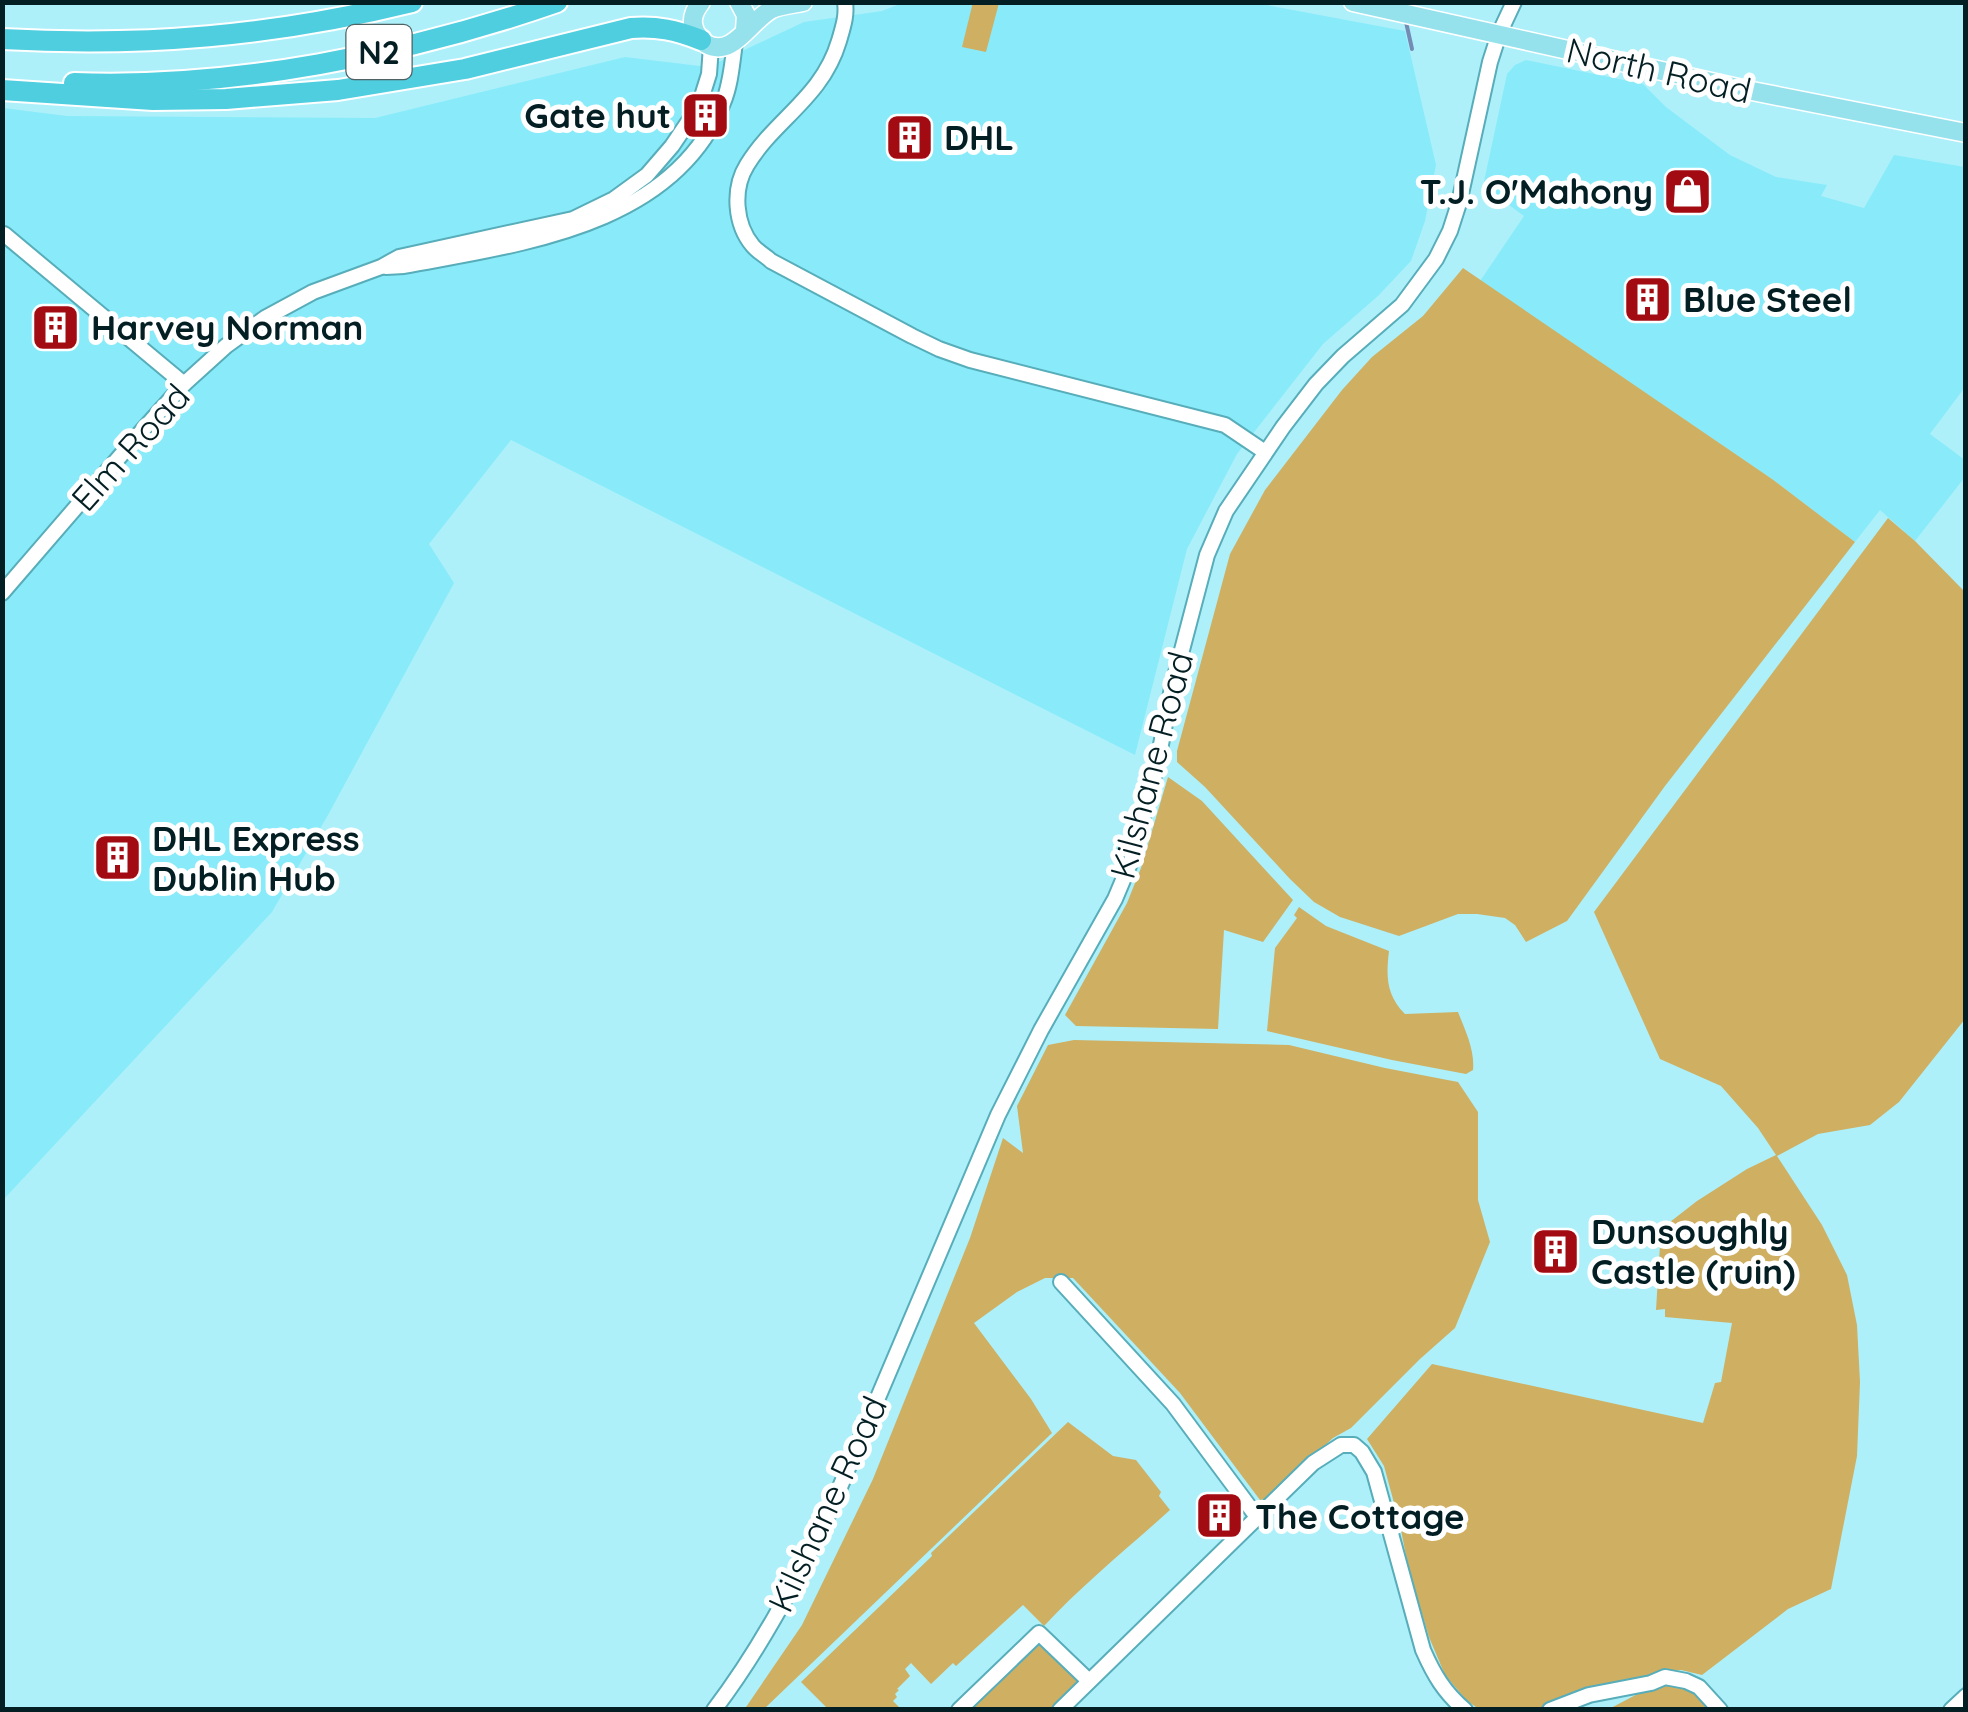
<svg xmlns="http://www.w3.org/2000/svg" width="1968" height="1712" font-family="Quicksand,sans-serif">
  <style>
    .built { fill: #89ebf9 }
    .green { fill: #cfaf62 }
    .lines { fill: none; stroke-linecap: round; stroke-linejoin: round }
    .stream { stroke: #748cb3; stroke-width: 4 }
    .minor-casing { stroke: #57adb9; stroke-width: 18 }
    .major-casing { stroke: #fff; stroke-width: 21 }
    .highway-casing { stroke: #fff; stroke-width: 24 }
    .minor { stroke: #fff; stroke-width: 14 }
    .major { stroke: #95e2ec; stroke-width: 18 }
    .highway { stroke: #4ecedf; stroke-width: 20 }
    .labels { text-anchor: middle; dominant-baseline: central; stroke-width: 10; stroke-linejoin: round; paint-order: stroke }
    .shield { fill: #fff; stroke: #4f6265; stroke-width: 2.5 }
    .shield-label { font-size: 32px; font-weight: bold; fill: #031f23 }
    .street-label { font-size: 35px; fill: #031f23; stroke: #fff }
    .poi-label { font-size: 35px; font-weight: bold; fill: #031f23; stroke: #fff; text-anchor: start }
  </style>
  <rect width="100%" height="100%" fill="#adf0fa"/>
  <g class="built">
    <path d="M902 3H1256L1405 31 1436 165 1425 221 1411 261 1378 296 1323 344 1237 454 1187 549 1135 755 511 440 429 544 454 583 328 815 272 912 3 1200V108L67 116 375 118 625 57 708 67 804 22 882 11Z"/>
    <path d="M1526 60 1643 84 1666 107 1730 155 1776 177 1827 185 1821 196 1864 208 1894 155 1965 167V387L1930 434 1965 460V477L1915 541 1880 510 1855 542 1772 479 1480 281 1524 216 1483 186 1507 74 1515 65Z"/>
  </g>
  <g class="green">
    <path d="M973 2 999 3 986 52 962 47Z"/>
    <path d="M1463 268 1772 479 1855 542 1665 786 1567 921 1526 942 1515 925 1505 918 1477 914H1458L1399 936 1340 917 1314 902 1290 879 1205 787 1177 762V751L1230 554 1265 490 1342 390 1372 357 1423 316Z"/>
    <path d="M1888 518 1915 541 1965 592V1019L1899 1102 1870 1125 1818 1134 1777 1156 1822 1225 1847 1275 1857 1325 1860 1382 1857 1456 1831 1589 1788 1609 1702 1675 1681 1670 1655 1673 1546 1709H1479L1467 1701 1445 1675 1429 1637 1409 1571 1400 1525 1384 1466 1367 1439 1432 1364 1703 1423 1715 1383 1721 1382 1732 1323 1665 1317V1309L1656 1310 1661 1229 1697 1201 1747 1169 1776 1155 1758 1128 1721 1086 1660 1059 1594 912Z"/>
    <path d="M1168 777 1202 801 1293 900 1263 942 1224 930 1218 1029 1076 1026 1065 1015 1127 903 1141 868Z"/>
    <path d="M1299 907 1326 926 1389 951C1386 976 1386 995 1405 1014L1458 1012C1465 1030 1475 1050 1473 1070L1466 1074 1392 1060 1267 1031 1275 948 1297 918 1294 915Z"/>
    <path d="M1074 1040 1289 1045 1385 1068 1458 1082 1478 1112V1200L1490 1242 1455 1328 1420 1359 1351 1428 1333 1438 1268 1498 1260 1500 1180 1393 1073 1278H1045L1017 1292 974 1323 1031 1399 1052 1433 764 1709 744 1710 802 1625 873 1479 970 1238 1003 1138 1023 1153 1017 1106 1048 1045Z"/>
    <path d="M1068 1422 1113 1456 1136 1460 1161 1492 1159 1496 1170 1510C1128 1548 1082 1585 1044 1626L1023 1605 956 1666 953 1663 931 1684 911 1663 905 1669 910 1676 897 1689 899 1690 895 1694 897 1697 893 1701 901 1709H828L801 1682 932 1556 931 1553Z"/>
    <path d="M1042 1644 1084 1681 1055 1709 966 1710 1036 1645Z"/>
    <path d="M1668 1678 1704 1692 1720 1710H1607Z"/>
  </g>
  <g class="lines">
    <path class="stream" d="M1406 22 1412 49"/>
    <defs>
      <g id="minor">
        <path d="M845 2C847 16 843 27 839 41 822 98 775 119 747 165 732 189 735 225 753 246 758 252 766 256 771 261L912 336 939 349 970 360 1225 425 1265 452"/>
        <path d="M4 234 184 384"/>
        <path d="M386 267 404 266C518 244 673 228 723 103 731 84 732 63 735 43"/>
        <path d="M2 593 141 432 184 384 226 346 265 318 313 292 381 267 399 257 573 219 614 199 647 175 672 146 699 106 709 74 711 46"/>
        <path d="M1061 1282 1173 1404 1257 1517"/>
        <path d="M714 1710C759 1651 793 1586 826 1520L998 1115 1041 1030 1115 899 1131 861 1157 765 1172 688 1207 555 1226 511 1283 427 1316 384 1343 356 1402 305 1436 259 1450 231 1459 203 1490 62 1499 34 1514 2"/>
        <path d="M959 1710 1039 1633 1089 1681"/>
        <path d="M1060 1710 1313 1463 1341 1445H1354L1362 1452 1374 1472 1423 1650C1434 1675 1444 1692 1465 1710"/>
        <path d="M1550 1710 1589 1695 1651 1683 1665 1677 1686 1681 1699 1687 1720 1710"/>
        <path d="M1951 1710 1966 1696"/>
      </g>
      <g id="major">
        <path d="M701 2C696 9 692 15 693 24 694 32 700 40 706 44 733 59 750 20 772 9 781 5 793 4 803 2"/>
        <path d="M739 2 746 15 745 30"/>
        <path d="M1353 2 1747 90 1966 133"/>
      </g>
      <g id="highway">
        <path d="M2 39C144 47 274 36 412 2"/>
        <path d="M74 83C232 89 408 54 557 2"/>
        <path d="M2 90 153 100 226 99 338 90 465 69 631 28C657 26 676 30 701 40"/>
      </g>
    </defs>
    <use href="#minor" class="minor-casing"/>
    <use href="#major" class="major-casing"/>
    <use href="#highway" class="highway-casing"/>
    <use href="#minor" class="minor"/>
    <use href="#major" class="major"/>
    <use href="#highway" class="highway"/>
  </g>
  <defs>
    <symbol id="building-square" viewBox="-11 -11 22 22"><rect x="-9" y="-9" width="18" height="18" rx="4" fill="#a30b12" stroke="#fff"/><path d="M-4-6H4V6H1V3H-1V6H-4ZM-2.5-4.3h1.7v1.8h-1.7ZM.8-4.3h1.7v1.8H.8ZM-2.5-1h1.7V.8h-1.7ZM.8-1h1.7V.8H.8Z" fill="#fff"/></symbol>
    <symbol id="shop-square" viewBox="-11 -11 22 22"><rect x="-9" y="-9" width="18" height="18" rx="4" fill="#a30b12" stroke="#fff"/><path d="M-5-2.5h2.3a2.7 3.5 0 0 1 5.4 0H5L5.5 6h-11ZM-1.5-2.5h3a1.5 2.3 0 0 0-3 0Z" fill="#fff"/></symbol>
  </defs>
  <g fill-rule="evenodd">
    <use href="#building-square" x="678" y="88" width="55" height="55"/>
    <use href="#building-square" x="882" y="110" width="55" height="55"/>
    <use href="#shop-square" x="1660" y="164" width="55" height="55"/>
    <use href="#building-square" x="1620" y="272" width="55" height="55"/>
    <use href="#building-square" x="28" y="300" width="55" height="55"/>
    <use href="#building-square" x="90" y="830" width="55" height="55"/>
    <use href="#building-square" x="1528" y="1224" width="55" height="55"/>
    <use href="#building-square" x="1192" y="1488" width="55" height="55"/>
  </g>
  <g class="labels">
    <rect class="shield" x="346.5" y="25" width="65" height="54" rx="8"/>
    <g class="shield-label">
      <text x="379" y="52">N2</text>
    </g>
    <g class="street-label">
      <text transform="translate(1659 70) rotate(13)">North Road</text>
      <text transform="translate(130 447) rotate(-48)">Elm Road</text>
      <text transform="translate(1151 765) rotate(-75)">Kilshane Road</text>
      <text transform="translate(827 1504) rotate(-65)">Kilshane Road</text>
    </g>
    <g class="poi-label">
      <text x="671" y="115" text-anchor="end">Gate hut</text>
      <text x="944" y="137">DHL</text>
      <text x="1653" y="191" text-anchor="end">T.J. O'Mahony</text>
      <text x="1683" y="299">Blue Steel</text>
      <text x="91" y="327">Harvey Norman</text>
      <text x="152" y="838">DHL Express<tspan x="152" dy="40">Dublin Hub</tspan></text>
      <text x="1591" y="1231">Dunsoughly<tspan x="1591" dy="40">Castle (ruin)</tspan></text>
      <text x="1255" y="1516">The Cottage</text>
    </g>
  </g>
  <rect width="1968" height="1712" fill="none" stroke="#031f23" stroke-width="10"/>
</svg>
